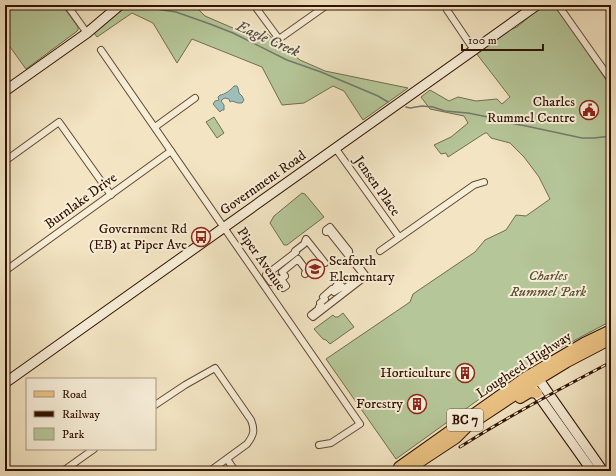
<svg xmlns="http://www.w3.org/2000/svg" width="616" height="476" font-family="'IM FELL DW Pica',serif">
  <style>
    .green { fill: #b5c698; stroke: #736c4c }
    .water { fill: #9dbeb9; stroke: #72796f }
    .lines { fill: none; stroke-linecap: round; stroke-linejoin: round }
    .stream { stroke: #72796f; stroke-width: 1.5 }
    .street-casing { stroke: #624731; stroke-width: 8 }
    .secondary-casing { stroke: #311200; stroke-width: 11 }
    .primary-casing { stroke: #311200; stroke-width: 12 }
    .street { stroke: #f7eed8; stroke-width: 6 }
    .secondary { stroke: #f7eed8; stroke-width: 9 }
    .primary { stroke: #eac282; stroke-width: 10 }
    .rail-casing { stroke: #311200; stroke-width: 3 }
    .rail { stroke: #f7eed8; stroke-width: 1.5; stroke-dasharray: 4.5; stroke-linecap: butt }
    .labels { text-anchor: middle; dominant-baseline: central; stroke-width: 4; stroke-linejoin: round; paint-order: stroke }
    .shield { fill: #f7eed8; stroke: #6c5441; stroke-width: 1 }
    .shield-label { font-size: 13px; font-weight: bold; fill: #311200 }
    .poi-label { font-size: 14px; fill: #311200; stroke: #f7eed8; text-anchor: end }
    .street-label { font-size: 14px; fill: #311200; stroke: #f7eed8 }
    .park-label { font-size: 14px; font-style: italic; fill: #5f5135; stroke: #f7eed8 }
    .water-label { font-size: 15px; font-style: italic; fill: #574e41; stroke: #f7eed8 }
  </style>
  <rect width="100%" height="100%" fill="#f3e5c3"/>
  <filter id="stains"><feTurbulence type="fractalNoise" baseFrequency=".005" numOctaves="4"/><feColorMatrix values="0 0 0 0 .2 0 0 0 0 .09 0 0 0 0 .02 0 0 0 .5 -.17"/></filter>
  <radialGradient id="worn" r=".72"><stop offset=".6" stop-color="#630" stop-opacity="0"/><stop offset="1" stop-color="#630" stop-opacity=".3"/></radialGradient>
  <g class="green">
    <path d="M5 5H62L78 27V30L76 32 26 69 5 40Z"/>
    <path d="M126 5H194L205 16 256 38 266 33 300 60 325 71 408 88 363 120 344 91 333 86 304 103 282 105 262 67 192 39 177 63 153 23 132 13 97 37 92 30Z"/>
    <path d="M543 5H555L611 87V321L534 362 492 390 396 459 326 359 410 302 413 294 475 252 485 240 506 230 516 215 526 216 550 199 539 177 524 157 510 143 491 138 487 133H485L448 157 446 153 441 154 434 145 451 137 468 123 464 116 430 109 421 97 430 90 449 101 458 97 476 101 497 99 502 104 510 97 476 53 507 31 517 27Z"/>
    <path d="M214 117 224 133 217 138 206 122Z"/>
    <path d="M302 193 305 194 324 217 287 245H284L270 223 274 216Z"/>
    <path d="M343 313 354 327 330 344 326 340 323 339 314 329 333 315 335 317H338Z"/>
  </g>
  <path class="water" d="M234 86H237L238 88 239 93 242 96 244 100 242 103H238L232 101 230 102 229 99 225 98 223 99 221 101 224 105V110H222L220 112 219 111 213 104 215 101 219 100 218 97 220 95C224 95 231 90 234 86Z"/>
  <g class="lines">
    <g class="stream">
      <path d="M136 5 142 7 176 12 210 24 233 33 287 60 321 72 378 96 388 102"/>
      <path d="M406 107 410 108 422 106 433 107 445 111 468 113 503 120 515 124 526 126 582 138H594L611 136"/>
    </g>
    <defs>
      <g id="street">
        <path d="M67 5 87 33"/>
        <path d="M254 5 279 39 327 5"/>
        <path d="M558 5 611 80"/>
        <path d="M447 10 474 50"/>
        <path d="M101 50 360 424 331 443 319 445"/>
        <path d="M155 127 195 98"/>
        <path d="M336 149 399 237"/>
        <path d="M5 161 59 122 111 195"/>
        <path d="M330 227 349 251 348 252 366 276 313 317 311 315 320 308 319 307 321 305 320 303 325 299 323 297 332 289 334 292 339 289 336 286 339 283 344 289 363 274 328 230 326 232V230Z"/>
        <path d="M306 239 325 263 318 264 305 274V273L307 271 298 259 282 272 285 276 281 279 286 286 283 288 277 278 271 282 266 275 296 252 295 251 304 244Z"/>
        <path d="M380 251 474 185 484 182"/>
        <path d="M5 271 171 151"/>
        <path d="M155 405 185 385 215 368 251 420C255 430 254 435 247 444L210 471"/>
        <path d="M227 459 235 471"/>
        <path d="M63 471 94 449"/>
      </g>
      <g id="secondary">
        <path d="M5 91 87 33 120 5"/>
        <path d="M535 374 603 471"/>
        <path d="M5 383 537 5"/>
        <path d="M533 388 592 471"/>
      </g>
      <g id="primary">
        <path d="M520 398 530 392 537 393"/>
        <path d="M398 471 399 467 526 377 584 343 611 330"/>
        <path d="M406 471 456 438 468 426 539 379 567 362 611 339"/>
      </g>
    </defs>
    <use href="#street" class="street-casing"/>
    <use href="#secondary" class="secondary-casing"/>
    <use href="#primary" class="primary-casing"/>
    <use href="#street" class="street"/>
    <use href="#secondary" class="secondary"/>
    <use href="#primary" class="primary"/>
    <defs>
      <path id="rail" d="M460 447C509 416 560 389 611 362"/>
    </defs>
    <use href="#rail" class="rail-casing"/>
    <use href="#rail" class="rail"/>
  </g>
  <defs>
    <symbol id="civic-ring" viewBox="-11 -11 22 22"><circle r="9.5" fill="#f7eed8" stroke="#8f2418" stroke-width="1.5"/><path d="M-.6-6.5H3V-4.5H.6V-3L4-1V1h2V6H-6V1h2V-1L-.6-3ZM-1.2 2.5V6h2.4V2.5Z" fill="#8f2418"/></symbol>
    <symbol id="bus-ring" viewBox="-11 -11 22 22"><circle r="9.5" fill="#f7eed8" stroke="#8f2418" stroke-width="1.5"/><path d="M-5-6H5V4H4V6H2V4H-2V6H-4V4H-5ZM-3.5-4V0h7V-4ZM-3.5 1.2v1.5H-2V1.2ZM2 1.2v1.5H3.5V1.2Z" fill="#8f2418"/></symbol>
    <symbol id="school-ring" viewBox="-11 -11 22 22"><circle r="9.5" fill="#f7eed8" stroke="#8f2418" stroke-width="1.5"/><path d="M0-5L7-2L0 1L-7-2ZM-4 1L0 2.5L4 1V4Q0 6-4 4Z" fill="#8f2418"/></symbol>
    <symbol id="building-ring" viewBox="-11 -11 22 22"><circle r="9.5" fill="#f7eed8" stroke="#8f2418" stroke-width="1.5"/><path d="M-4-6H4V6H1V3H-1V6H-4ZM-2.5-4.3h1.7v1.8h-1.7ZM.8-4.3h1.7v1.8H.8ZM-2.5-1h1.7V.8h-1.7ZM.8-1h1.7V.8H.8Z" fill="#8f2418"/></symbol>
  </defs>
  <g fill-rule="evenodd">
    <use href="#civic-ring" x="578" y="99" width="22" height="22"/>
    <use href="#bus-ring" x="190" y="226" width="22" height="22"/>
    <use href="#school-ring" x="304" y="258" width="22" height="22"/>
    <use href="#building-ring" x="454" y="362" width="22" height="22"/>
    <use href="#building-ring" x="406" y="393" width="22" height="22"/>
  </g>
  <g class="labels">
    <rect class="shield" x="447" y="409" width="36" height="22" rx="3"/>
    <g class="shield-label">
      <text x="465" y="420">BC 7</text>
    </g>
    <g class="poi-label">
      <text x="575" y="102">Charles<tspan x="575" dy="16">Rummel Centre</tspan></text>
      <text x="187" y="229">Government Rd<tspan x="187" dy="16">(EB) at Piper Ave</tspan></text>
      <text x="329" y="261" text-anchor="start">Seaforth<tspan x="329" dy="16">Elementary</tspan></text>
      <text x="451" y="373">Horticulture</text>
      <text x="403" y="404">Forestry</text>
    </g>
    <g class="street-label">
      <text transform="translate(263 183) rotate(-35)">Government Road</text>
      <text transform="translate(377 186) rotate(55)">Jensen Place</text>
      <text transform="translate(81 201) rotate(-36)">Burnlake Drive</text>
      <text transform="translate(261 259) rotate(55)">Piper Avenue</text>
      <text transform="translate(524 365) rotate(-33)">Lougheed Highway</text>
    </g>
    <g class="park-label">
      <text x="548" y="276">Charles<tspan x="548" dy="16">Rummel Park</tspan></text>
    </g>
    <g class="water-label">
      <text transform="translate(268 39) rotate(24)">Eagle Creek</text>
    </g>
  </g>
  <rect width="616" height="476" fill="none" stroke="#f3e5c3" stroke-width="20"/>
  <rect x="6" y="6" width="604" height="464" fill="none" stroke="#311200" stroke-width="2"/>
  <rect x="10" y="10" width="596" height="456" fill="none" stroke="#311200"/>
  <rect x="26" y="378" width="130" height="72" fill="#f7eed8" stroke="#a89682"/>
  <rect x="34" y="391" width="20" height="6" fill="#eac282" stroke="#a89682"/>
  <text x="62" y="398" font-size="12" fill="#311200">Road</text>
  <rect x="34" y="411" width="20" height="6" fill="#311200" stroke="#a89682"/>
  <text x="62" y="418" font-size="12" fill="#311200">Railway</text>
  <rect x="34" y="428" width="20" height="12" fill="#b5c698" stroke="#a89682"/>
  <text x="62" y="438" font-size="12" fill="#311200">Park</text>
  <path d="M462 44v6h81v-6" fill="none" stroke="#311200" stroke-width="2"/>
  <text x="468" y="44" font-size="12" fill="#311200" stroke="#f7eed8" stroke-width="3" paint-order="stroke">100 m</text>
  <rect width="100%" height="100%" filter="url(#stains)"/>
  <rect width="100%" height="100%" fill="url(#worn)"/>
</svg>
